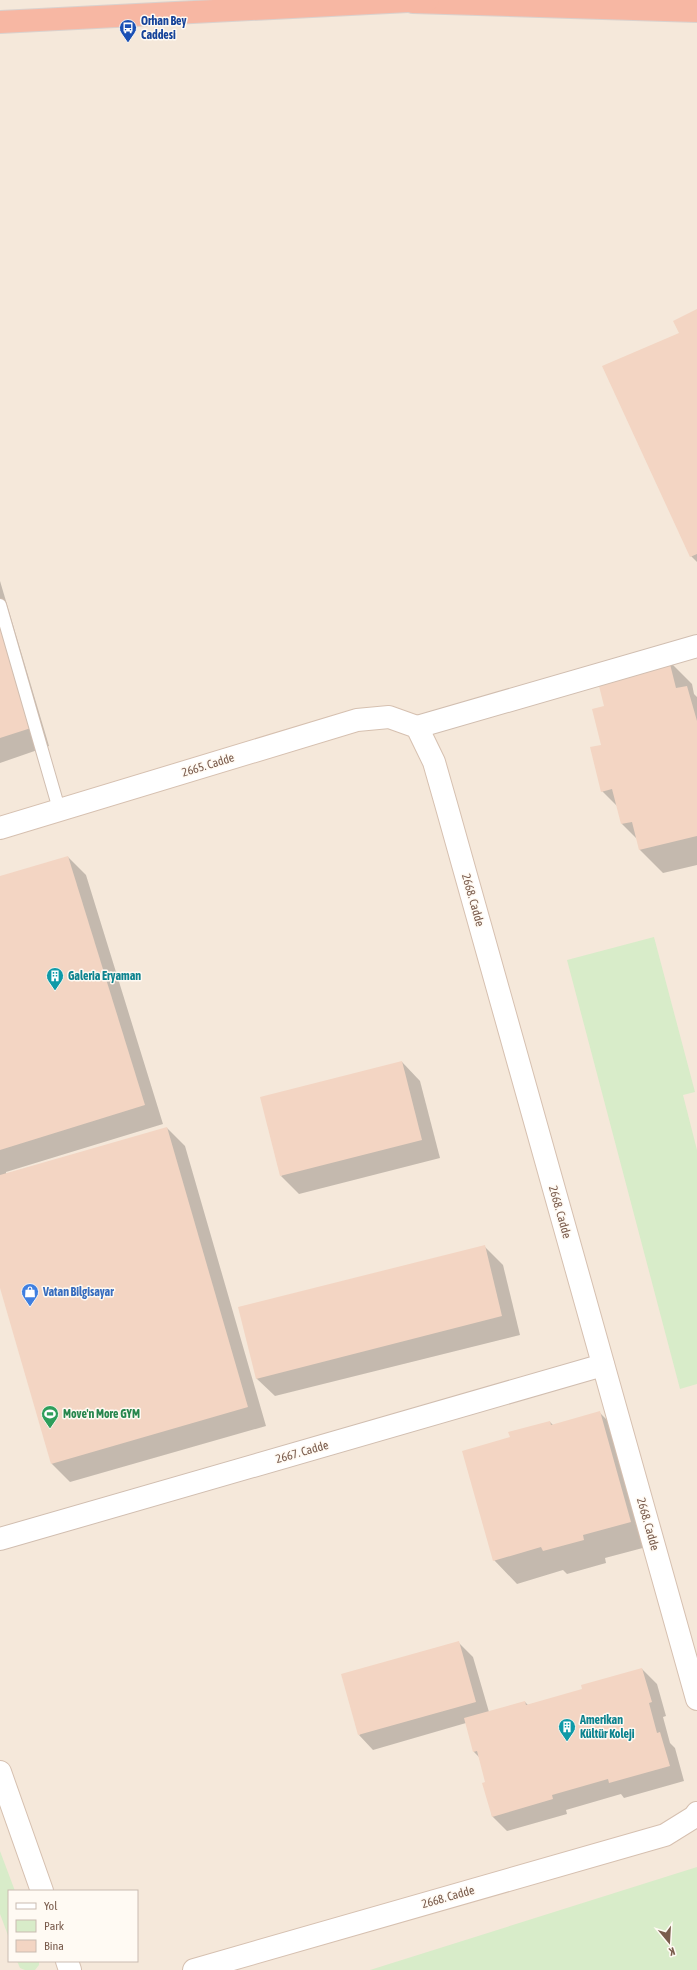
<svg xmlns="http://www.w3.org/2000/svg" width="697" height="1970" font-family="'Asap Condensed',sans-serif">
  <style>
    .residential { fill: #f5e8da; fill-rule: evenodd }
    .green { fill: #d8ecc9 }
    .shadow { fill: #0003 }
    .building { fill: #f3d5c3 }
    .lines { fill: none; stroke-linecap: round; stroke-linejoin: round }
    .lane-casing { stroke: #d1beb0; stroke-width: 14 }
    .street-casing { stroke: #d1beb0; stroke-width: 24 }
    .secondary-casing { stroke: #d6c0b0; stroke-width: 24 }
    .highway-casing { stroke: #dad1cd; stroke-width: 24 }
    .lane { stroke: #fff; stroke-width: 12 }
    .street { stroke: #fff; stroke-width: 22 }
    .secondary { stroke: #fff; stroke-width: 22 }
    .highway { stroke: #f7b7a3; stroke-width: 22 }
    .labels { text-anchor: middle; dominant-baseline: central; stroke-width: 3; stroke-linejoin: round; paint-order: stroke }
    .transit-label { font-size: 12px; font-weight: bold; fill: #164399; stroke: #fffaf3; text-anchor: start }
    .street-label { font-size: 12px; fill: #7a5c4d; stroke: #fffaf3 }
    .culture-label { font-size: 12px; font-weight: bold; fill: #0d838f; stroke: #fffaf3; text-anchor: start }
    .shop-label { font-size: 12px; font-weight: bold; fill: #366cbe; stroke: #fffaf3; text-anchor: start }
    .leisure-label { font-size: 12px; font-weight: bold; fill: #27864d; stroke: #fffaf3; text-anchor: start }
  </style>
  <rect width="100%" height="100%" fill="#fdf6ec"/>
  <path class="residential" d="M0 0H697V1970H0ZM9 1891H137V1961H9Z"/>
  <g class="green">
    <path d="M654 937 695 1092 683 1095 697 1150V1384L680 1389 567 960Z"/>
    <path d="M0 1851 15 1891H9V1938L0 1914Z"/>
    <path d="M697 1867V1970H370Z"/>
    <path d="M17 1961H39V1965L35 1970H25L20 1968Z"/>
  </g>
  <g class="shadow">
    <path d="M697 310V562L691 556 681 334Z"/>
    <path d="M0 581 49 746 0 763Z"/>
    <path d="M669 661 692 684 694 694 697 697V865L663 873 640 850 638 840 622 824 618 807 602 791V746L605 707Z"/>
    <path d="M68 857 86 875 163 1124 6 1172V1174L167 1128 185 1146 266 1426 70 1482 52 1464 0 1284V878Z"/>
    <path d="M402 1062 420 1081 440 1158 299 1194 281 1176Z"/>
    <path d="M484 1246 503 1265 520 1335 275 1396 256 1378Z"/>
    <path d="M599 1412 622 1435 654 1545 605 1558 606 1563 567 1574 563 1570 517 1584 494 1560 511 1437 550 1422 554 1426Z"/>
    <path d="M458 1642 473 1657 489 1712 525 1702 528 1705 584 1690 642 1669 657 1684 666 1716 663 1717 670 1743 675 1748 684 1781 624 1798 621 1794 566 1810 567 1814 507 1831 492 1816 487 1782 479 1757 474 1752 466 1723 373 1750 359 1735Z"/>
  </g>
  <g class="building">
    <path d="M697 309V554L690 557 602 366 679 333 673 321Z"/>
    <path d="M0 623 31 728 0 738Z"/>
    <path d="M669 660 676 688 687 686 697 721V836L639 850 632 822 621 824 612 789 601 792 590 747 601 745 592 709 604 706 597 678Z"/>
    <path d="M68 856 145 1105 0 1150V876Z"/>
    <path d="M402 1061 422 1140 280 1176 260 1097Z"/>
    <path d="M167 1127 248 1407 51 1464 0 1288V1175Z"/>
    <path d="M485 1245 502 1316 256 1379 238 1307Z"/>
    <path d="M600 1411 631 1522 583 1535 584 1540 543 1551 541 1547 493 1561 462 1451 510 1437 508 1432 550 1421 551 1425Z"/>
    <path d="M459 1641 476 1702 358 1735 341 1674Z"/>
    <path d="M642 1668 652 1702 649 1703 657 1733 660 1732 670 1766 609 1783 608 1779 552 1795 553 1799 492 1817 482 1783 485 1782 477 1751 473 1752 464 1718 525 1701 526 1705 582 1689 581 1685Z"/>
  </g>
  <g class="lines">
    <defs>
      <path id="lane" d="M0 605 59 809"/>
      <g id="street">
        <path d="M417 727 697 646"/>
        <path d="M0 1539 603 1365"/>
      </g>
      <g id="secondary">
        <path d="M0 828 357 720 389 717 417 727 434 762 446 804 697 1699"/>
        <path d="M0 1772 42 1891"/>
        <path d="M67 1961 70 1970"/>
        <path d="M194 1970 665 1835 694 1817 697 1813"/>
      </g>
      <g id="highway">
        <path d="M413 2 697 11"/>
        <path d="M0 22 428 0"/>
      </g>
    </defs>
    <use href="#lane" class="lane-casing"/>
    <use href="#street" class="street-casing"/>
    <use href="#secondary" class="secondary-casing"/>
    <use href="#highway" class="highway-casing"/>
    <use href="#lane" class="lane"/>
    <use href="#street" class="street"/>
    <use href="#secondary" class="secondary"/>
    <use href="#highway" class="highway"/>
  </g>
  <defs>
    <symbol id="bus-pin" viewBox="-11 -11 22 30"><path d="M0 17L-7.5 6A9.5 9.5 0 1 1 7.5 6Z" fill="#1a4fb4" stroke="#fffaf3"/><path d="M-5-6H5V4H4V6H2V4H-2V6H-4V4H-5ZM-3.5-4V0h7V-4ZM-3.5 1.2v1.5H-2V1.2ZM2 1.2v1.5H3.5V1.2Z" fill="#fff"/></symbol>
    <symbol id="building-pin" viewBox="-11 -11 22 30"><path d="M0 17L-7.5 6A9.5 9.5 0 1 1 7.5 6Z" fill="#0f9aa8" stroke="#fffaf3"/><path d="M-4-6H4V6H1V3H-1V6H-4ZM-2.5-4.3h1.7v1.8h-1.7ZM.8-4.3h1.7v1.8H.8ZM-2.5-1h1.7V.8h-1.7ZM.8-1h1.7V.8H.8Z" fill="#fff"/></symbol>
    <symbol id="shop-pin" viewBox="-11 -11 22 30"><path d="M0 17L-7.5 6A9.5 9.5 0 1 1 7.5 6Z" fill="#3f7fe0" stroke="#fffaf3"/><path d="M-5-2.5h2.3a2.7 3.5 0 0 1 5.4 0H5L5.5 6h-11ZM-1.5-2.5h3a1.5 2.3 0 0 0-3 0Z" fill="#fff"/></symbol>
    <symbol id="stadium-pin" viewBox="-11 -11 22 30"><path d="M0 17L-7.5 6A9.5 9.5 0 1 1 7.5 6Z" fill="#2e9e5b" stroke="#fffaf3"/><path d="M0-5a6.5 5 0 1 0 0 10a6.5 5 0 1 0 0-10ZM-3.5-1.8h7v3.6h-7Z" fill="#fff"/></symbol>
  </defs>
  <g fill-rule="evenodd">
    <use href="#bus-pin" x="118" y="18" width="20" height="27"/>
    <use href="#building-pin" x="45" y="966" width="20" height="27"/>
    <use href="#shop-pin" x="20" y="1282" width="20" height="27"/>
    <use href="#stadium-pin" x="40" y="1404" width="20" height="27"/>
    <use href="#building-pin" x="557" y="1717" width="20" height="27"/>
  </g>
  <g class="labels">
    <g class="transit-label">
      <text x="141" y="21">Orhan Bey<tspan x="141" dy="14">Caddesi</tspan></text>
    </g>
    <g class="street-label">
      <text transform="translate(208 765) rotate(-17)">2665. Cadde</text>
      <text transform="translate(473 900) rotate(74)">2668. Cadde</text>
      <text transform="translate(560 1212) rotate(74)">2668. Cadde</text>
      <text transform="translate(302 1452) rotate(-16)">2667. Cadde</text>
      <text transform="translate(648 1524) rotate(74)">2668. Cadde</text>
      <text transform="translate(448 1897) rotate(-16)">2668. Cadde</text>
    </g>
    <g class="culture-label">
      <text x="68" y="976">Galeria Eryaman</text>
      <text x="580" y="1720">Amerikan<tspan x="580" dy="14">Kültür Koleji</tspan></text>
    </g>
    <g class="shop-label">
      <text x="43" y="1292">Vatan Bilgisayar</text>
    </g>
    <g class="leisure-label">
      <text x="63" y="1414">Move'n More GYM</text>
    </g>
  </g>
  <rect x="8" y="1890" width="130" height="72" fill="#fffaf3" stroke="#cabbb1"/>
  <rect x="16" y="1903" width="20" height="6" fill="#ffffff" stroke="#cabbb1"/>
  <text x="44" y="1910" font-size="12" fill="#7a5c4d">Yol</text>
  <rect x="16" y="1920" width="20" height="12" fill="#d8ecc9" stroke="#cabbb1"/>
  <text x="44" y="1930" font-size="12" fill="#7a5c4d">Park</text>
  <rect x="16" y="1940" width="20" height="12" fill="#f3d5c3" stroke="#cabbb1"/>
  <text x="44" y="1950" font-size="12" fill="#7a5c4d">Bina</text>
  <g transform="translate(669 1942) rotate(162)" stroke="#fffaf3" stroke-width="3" paint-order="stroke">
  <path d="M0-3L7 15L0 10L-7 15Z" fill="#7a5c4d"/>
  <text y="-6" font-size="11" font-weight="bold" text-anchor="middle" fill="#7a5c4d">K</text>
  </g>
</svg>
